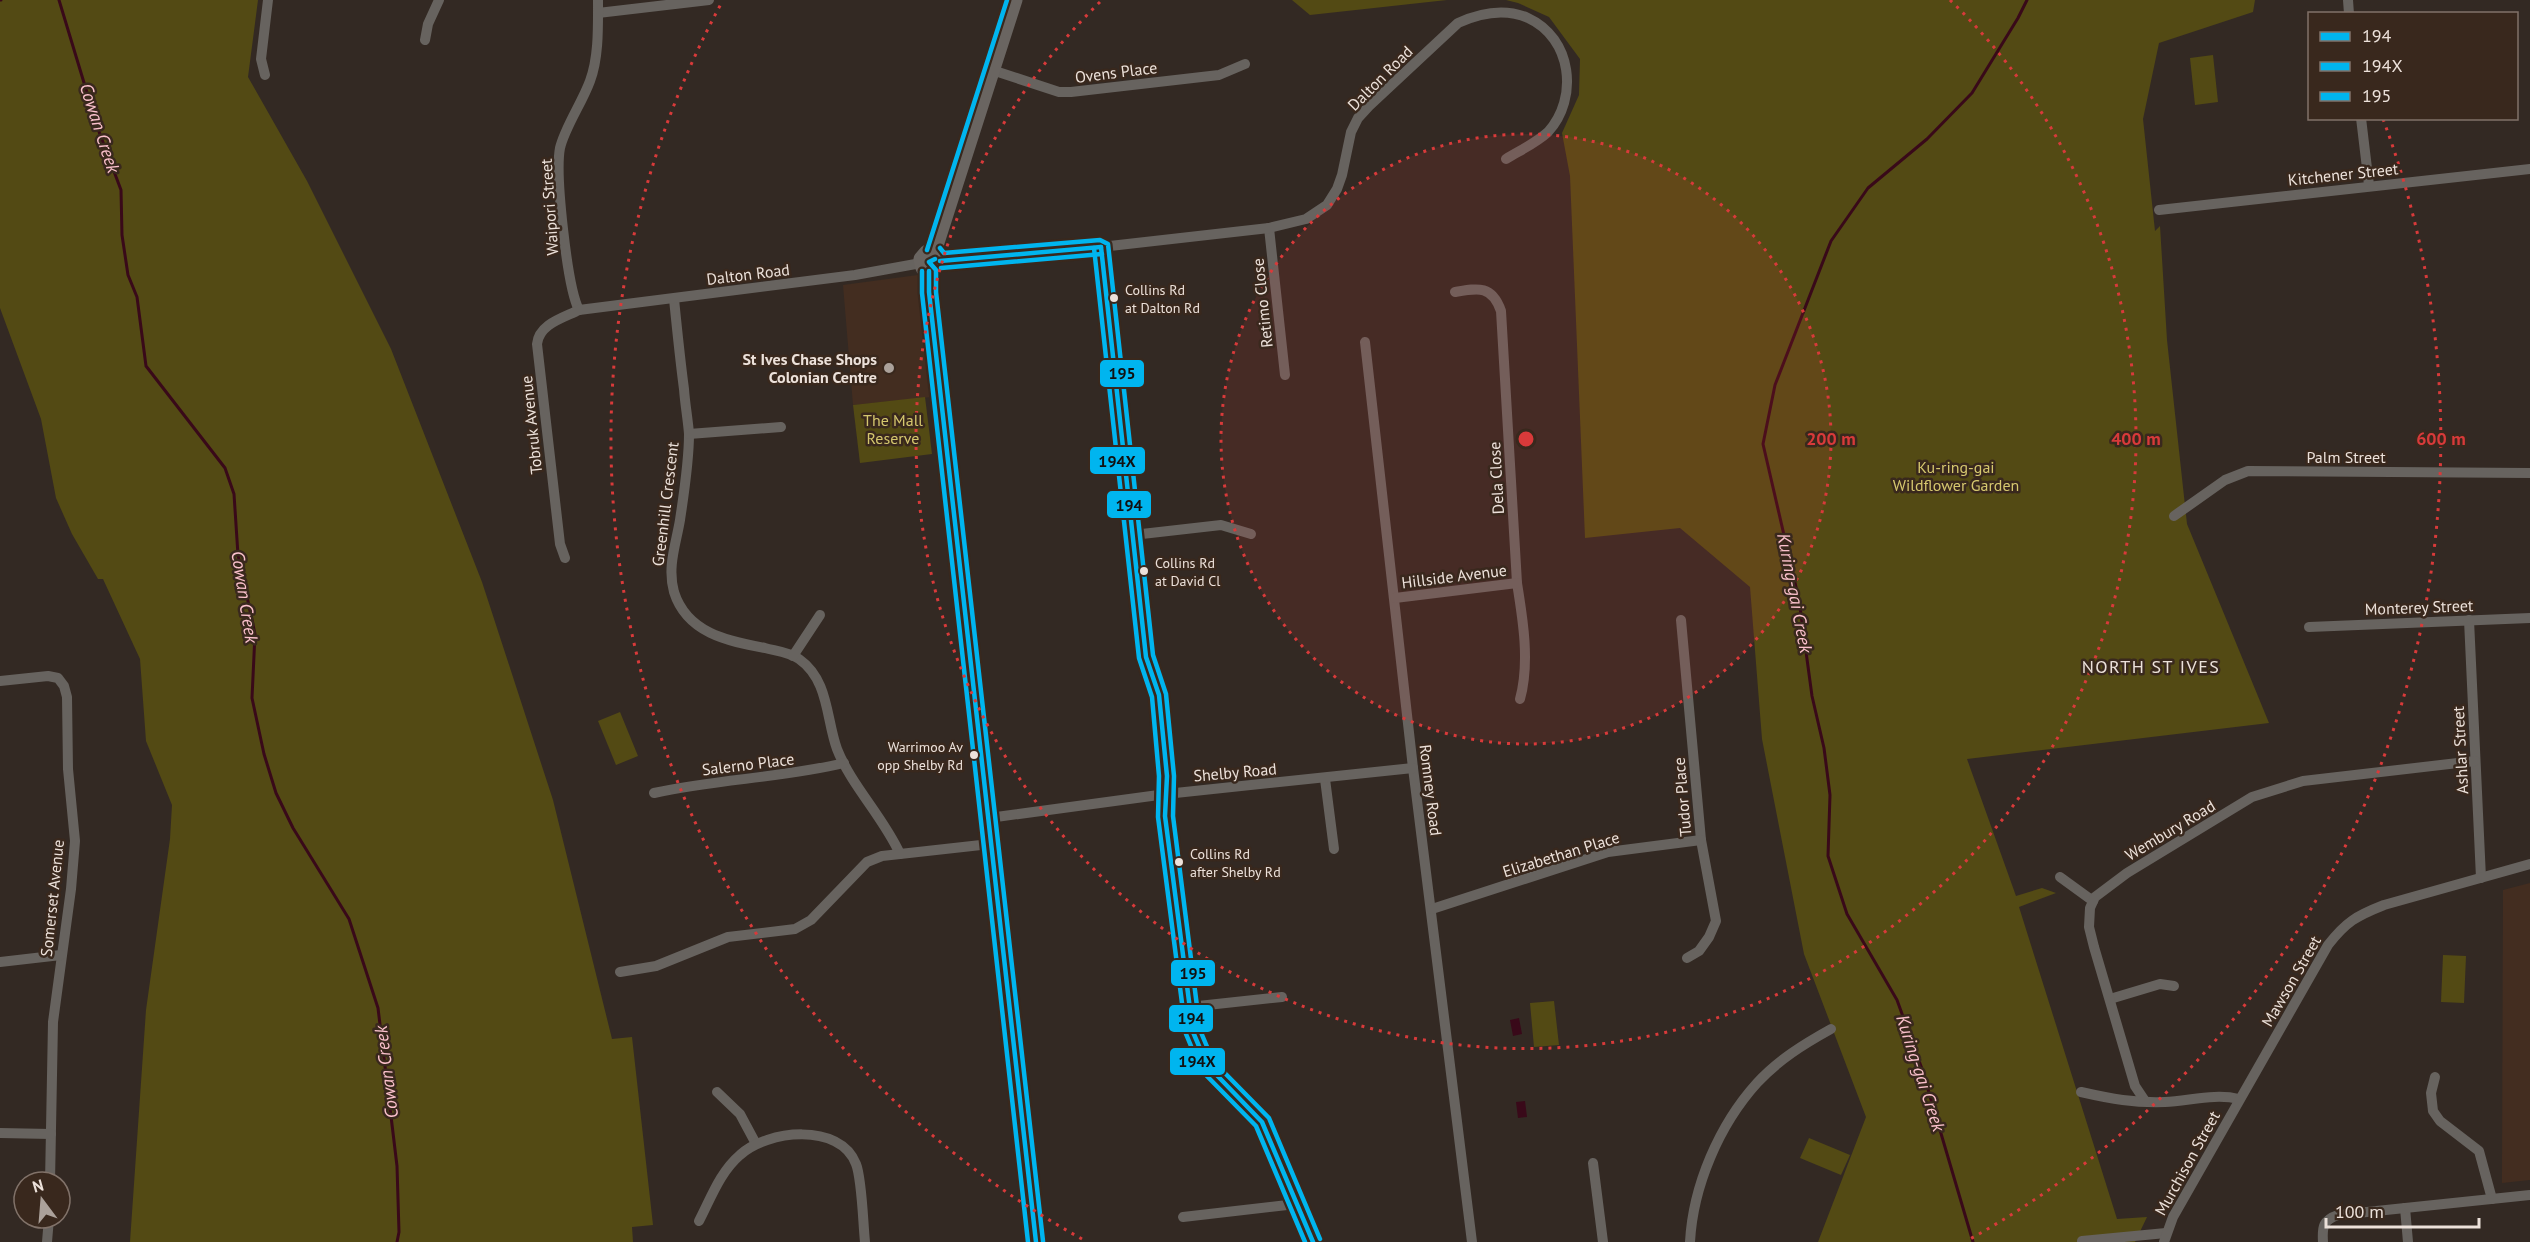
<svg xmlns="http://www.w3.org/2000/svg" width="2530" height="1242" font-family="'PT Sans',sans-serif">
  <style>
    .built { fill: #432d20 }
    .green { fill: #534a14 }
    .water { fill: #390919 }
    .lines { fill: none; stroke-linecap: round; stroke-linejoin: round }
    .stream { stroke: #390919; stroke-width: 3 }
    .street { stroke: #67635f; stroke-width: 10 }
    .secondary { stroke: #6a6561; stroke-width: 15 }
    .bus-1-casing { stroke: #39281d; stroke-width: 9 }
    .bus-2-casing { stroke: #39281d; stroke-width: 9 }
    .bus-3-casing { stroke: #39281d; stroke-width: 9 }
    .bus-1 { stroke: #00b5ef; stroke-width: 4.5 }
    .bus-2 { stroke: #00b5ef; stroke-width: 4.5 }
    .bus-3 { stroke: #00b5ef; stroke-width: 4.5 }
    .ring { fill: none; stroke: #d83a3a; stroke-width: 3; stroke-dasharray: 3 6 }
    .bus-dot { fill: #ece1da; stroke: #39281d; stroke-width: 2 }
    .poi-dot { fill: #aba19a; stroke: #39281d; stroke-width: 2 }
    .labels { text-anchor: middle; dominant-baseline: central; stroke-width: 5; stroke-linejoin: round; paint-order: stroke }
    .bus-label { font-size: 14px; fill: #ece1da; stroke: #39281d; text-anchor: start }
    .street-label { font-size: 16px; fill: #ece1da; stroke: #39281d }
    .poi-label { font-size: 16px; font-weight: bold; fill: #ece1da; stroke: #39281d; text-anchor: end }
    .park-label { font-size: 16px; fill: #d5c76e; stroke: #39281d }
    .water-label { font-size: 18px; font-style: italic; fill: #fbc1cc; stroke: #39281d }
    .neighbourhood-label { font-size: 18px; letter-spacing: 1.5px; fill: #ece1da; stroke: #39281d }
    .centre { fill: #d83a3a; stroke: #39281d; stroke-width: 3 }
    .ring-label { font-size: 18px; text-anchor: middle; font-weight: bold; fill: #d83a3a; stroke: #39281d; stroke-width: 5; stroke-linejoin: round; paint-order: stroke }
    .line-badge { stroke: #39281d; stroke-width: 2 }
    .pale-badge-label { font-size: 16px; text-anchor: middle; font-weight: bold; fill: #111 }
  </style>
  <rect width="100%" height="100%" fill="#332923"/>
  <g class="built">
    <path d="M918 275 932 397 853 405 843 285Z"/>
    <path d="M2530 883V1180L2502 1183 2503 890Z"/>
  </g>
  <g class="green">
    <path d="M0 0H258L248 77 307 181 391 349 482 582 553 800 612 1039 632 1037 653 1225 632 1227 633 1242H130L146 1010 170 839 172 805 146 741 140 659 103 579H98L72 534 56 498 41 419 0 308Z"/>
    <path d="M1292 0H1447L1310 15Z"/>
    <path d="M1506 0H2255L2253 12 2159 43 2143 119 2155 231 2160 226 2167 340 2187 524 2269 723 1967 759 2016 896 2042 888 2056 893 2019 907 2117 1219 2147 1217 2135 1242H1818L1866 1117 1804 954 1762 739 1750 587 1680 528 1585 538 1570 176 1562 133 1579 95 1580 59 1549 17 1518 3Z"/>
    <path d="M2213 55 2218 102 2195 105 2190 58Z"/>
    <path d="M925 397 932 454 860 463 853 405Z"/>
    <path d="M620 712 638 756 616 765 598 721Z"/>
    <path d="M2443 955 2466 956 2464 1003 2441 1002Z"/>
    <path d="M1554 1001 1559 1045 1534 1047 1530 1003Z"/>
    <path d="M1809 1138 1850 1155 1841 1175 1800 1158Z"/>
  </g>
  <g class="water">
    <path d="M1519 1018 1522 1034 1513 1036 1510 1020Z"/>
    <path d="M1525 1101 1527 1117 1518 1118 1516 1102Z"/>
  </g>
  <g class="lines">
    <g class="stream">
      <path d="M0 0H1"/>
      <path d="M59 0 98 129 121 190 122 235 128 275 137 297 146 366 225 468 234 494 238 555 255 634 252 698 264 754 276 793 293 828 349 919 378 1008 397 1166 399 1232 397 1242"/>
      <path d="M1973 1242 1922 1069 1897 1000 1847 914 1828 856 1830 795 1824 748 1812 696 1799 600 1763 444 1775 385 1831 241 1868 188 1927 139 1972 93 2018 18 2027 0"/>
    </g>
    <g class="street">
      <path d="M2348 0 2349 14"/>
      <path d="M598 13 709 0"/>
      <path d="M425 40 428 24 439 0"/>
      <path d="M992 70 1059 92H1071L1219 75 1245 64"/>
      <path d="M265 75 261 59 268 0"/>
      <path d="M2361 118 2369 185"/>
      <path d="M2159 210 2530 169"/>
      <path d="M1269 228 1285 375"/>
      <path d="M1101 247 1146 657 1159 695 1167 776 1165 816 1193 1032 1207 1065 1262 1122 1313 1242"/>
      <path d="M940 261 1101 247 1269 228 1306 219 1327 205 1337 189 1342 175 1351 132 1358 118 1369 106 1458 23C1480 13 1505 8 1528 18 1572 38 1579 98 1548 132 1536 143 1519 151 1506 159"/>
      <path d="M1455 292C1478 288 1492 285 1501 311L1517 583C1523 620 1530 663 1520 699"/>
      <path d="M674 299C677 329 680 359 684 389 685 404 688 420 689 434 689 462 684 493 680 520 676 544 667 567 674 592 687 633 727 641 765 648 776 651 789 652 799 659 829 680 826 719 837 749 851 785 884 818 900 854"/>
      <path d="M579 310C567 287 555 174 560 148 565 127 582 103 590 81 599 57 598 26 598 0"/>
      <path d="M1365 342 1413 768 1472 1242"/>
      <path d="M689 434 781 427"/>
      <path d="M2174 516 2225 480 2248 471 2530 473"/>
      <path d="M1133 535 1221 525 1251 534"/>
      <path d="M565 558 560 544 537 344C539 324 563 318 579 310L855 275 921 263"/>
      <path d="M1395 598 1517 583"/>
      <path d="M1681 620 1701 840 1716 921 1709 937 1699 951 1687 958"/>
      <path d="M2469 620 2481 878"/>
      <path d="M2309 627 2530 618"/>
      <path d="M793 656 820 615"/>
      <path d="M0 681 48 676 58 678 64 686 67 697 68 769 75 841 71 889 53 1022 50 1182"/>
      <path d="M1325 779 1334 849"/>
      <path d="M654 793C717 779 782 778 844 763"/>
      <path d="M989 818 1166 794 1413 768"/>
      <path d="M2060 877 2093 901"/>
      <path d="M1432 909 1608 852 1701 840"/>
      <path d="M0 962 61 955"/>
      <path d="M620 972 656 966 728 937 795 929 811 920 867 862 882 856 990 844"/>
      <path d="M2110 999 2160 984 2174 986"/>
      <path d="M1189 1007 1282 997"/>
      <path d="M2435 1077 2431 1093 2433 1111 2440 1121 2479 1151 2492 1199"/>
      <path d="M717 1092 740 1114 755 1142"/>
      <path d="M2081 1092C2112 1099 2133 1103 2165 1102 2189 1101 2215 1093 2239 1099"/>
      <path d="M2145 1101 2135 1086 2094 947 2089 927 2090 908 2095 897 2127 873 2252 797 2303 781 2475 761"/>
      <path d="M0 1133 51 1134"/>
      <path d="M1593 1163 1603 1242"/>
      <path d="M2405 1208 2408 1242"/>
      <path d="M1183 1217 1296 1204"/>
      <path d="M699 1221C711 1198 720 1172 740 1155 767 1130 840 1122 856 1164 862 1179 863 1223 865 1242"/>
      <path d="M2082 1241 2166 1233"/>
      <path d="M47 1242 49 1218"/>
      <path d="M1690 1242C1693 1186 1719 1125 1757 1083 1778 1060 1804 1044 1831 1029"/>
      <path d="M2164 1242 2173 1217 2328 945C2346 922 2356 916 2384 905L2530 864"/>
      <path d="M2323 1242C2322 1227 2323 1220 2338 1215L2530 1195"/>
    </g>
    <g class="secondary">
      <path d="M934 252 1015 0"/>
      <path d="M929 271V292L1036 1242"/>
      <path d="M929 271 923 268 921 259 927 252H934"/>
    </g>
    <defs>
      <g id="bus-1">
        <path d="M1101 247 1146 657 1159 695 1167 776 1165 816 1193 1032 1207 1065 1262 1122 1313 1242"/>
        <path d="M940 261 1101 247"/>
        <path d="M929 271V292L1036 1242"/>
      </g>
      <g id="bus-2">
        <path d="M1094 248 1139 658 1152 697 1159 776 1158 817 1186 1034 1201 1070 1256 1126 1305 1242"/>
        <path d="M941 268 1102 254"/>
        <path d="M922 271V293L1028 1242"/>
      </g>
      <g id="bus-3">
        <path d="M940 248 944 253 1100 240 1108 244 1153 655 1166 694 1174 776 1173 816 1200 1030 1213 1061 1269 1118 1320 1239"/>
        <path d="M927 250 1007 0"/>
        <path d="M935 259 929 262 936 270V292L1043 1241"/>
      </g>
    </defs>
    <use href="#bus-1" class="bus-1-casing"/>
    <use href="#bus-2" class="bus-2-casing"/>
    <use href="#bus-3" class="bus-3-casing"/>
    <use href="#bus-1" class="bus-1"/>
    <use href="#bus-2" class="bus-2"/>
    <use href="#bus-3" class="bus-3"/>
  </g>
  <circle cx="1526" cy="439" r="305" fill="#d83a3a" fill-opacity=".12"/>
  <g class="ring">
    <circle cx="1526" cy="439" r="305"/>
    <path d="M1950 0A610 610 0 1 1 1102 0"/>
    <path d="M1082 1239A915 915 0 0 1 722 2M2383 119A915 915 0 0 1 1970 1239"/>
  </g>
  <g class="bus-dot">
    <circle cx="1114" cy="298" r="5"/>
    <circle cx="1144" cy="571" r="5"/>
    <circle cx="974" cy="755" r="5"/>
    <circle cx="1179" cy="862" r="5"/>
  </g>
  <circle class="poi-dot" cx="889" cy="368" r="6"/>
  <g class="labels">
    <g class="bus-label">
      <text x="1125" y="290">Collins Rd<tspan x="1125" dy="18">at Dalton Rd</tspan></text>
      <text x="1155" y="563">Collins Rd<tspan x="1155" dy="18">at David Cl</tspan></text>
      <text x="963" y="747" text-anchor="end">Warrimoo Av<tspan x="963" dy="18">opp Shelby Rd</tspan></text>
      <text x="1190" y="854">Collins Rd<tspan x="1190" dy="18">after Shelby Rd</tspan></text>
    </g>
    <g class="street-label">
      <text transform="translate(1116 72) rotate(-7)">Ovens Place</text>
      <text transform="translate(1380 78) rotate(-45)">Dalton Road</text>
      <text transform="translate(2343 174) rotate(-6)">Kitchener Street</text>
      <text transform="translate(549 207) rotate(-94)">Waipori Street</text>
      <text transform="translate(748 274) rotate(-7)">Dalton Road</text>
      <text transform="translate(1262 303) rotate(-96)">Retimo Close</text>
      <text transform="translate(531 425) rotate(-96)">Tobruk Avenue</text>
      <text x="2346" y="457">Palm Street</text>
      <text transform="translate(1496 478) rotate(-93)">Dela Close</text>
      <text transform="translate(665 504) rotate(-83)">Greenhill Crescent</text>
      <text transform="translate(1454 576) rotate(-7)">Hillside Avenue</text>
      <text transform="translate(2419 607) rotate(-2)">Monterey Street</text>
      <text transform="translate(2460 750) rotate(-93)">Ashlar Street</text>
      <text transform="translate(748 764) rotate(-7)">Salerno Place</text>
      <text transform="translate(1235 772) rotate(-5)">Shelby Road</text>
      <text transform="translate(1431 790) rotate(83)">Romney Road</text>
      <text transform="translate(1682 797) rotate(-95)">Tudor Place</text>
      <text transform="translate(2170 830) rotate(-31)">Wembury Road</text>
      <text transform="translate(1561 854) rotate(-17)">Elizabethan Place</text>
      <text transform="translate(52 898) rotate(-84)">Somerset Avenue</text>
      <text transform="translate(2291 981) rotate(-60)">Mawson Street</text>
      <text transform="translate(2187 1163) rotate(-61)">Murchison Street</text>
    </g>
    <g class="poi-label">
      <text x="877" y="359">St Ives Chase Shops<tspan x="877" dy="18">Colonian Centre</tspan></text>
    </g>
    <g class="park-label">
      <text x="893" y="420">The Mall<tspan x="893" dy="18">Reserve</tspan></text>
      <text x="1956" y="467">Ku-ring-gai<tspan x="1956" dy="18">Wildflower Garden</tspan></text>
    </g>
    <g class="water-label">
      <text transform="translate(100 128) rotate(72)">Cowan Creek</text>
      <text transform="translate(1795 593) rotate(79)">Kuring-gai Creek</text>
      <text transform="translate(245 597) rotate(81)">Cowan Creek</text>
      <text transform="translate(386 1072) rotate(-97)">Cowan Creek</text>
      <text transform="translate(1921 1073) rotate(72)">Kuring-gai Creek</text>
    </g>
    <g class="neighbourhood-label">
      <text x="2151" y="666">NORTH ST IVES</text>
    </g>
  </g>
  <circle cx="1526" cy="439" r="9" class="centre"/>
  <g class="ring-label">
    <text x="1831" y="445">200 m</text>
    <text x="2136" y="445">400 m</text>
    <text x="2441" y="445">600 m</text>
  </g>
  <g class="line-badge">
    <rect x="1099" y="359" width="46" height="29" rx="6" fill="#00b5ef"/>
    <rect x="1089" y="446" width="57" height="29" rx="6" fill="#00b5ef"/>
    <rect x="1106" y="490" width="46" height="29" rx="6" fill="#00b5ef"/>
    <rect x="1170" y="959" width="46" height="28" rx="6" fill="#00b5ef"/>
    <rect x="1168" y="1004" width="46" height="29" rx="6" fill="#00b5ef"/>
    <rect x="1169" y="1047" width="57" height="29" rx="6" fill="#00b5ef"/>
  </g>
  <g class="pale-badge-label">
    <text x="1122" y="379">195</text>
    <text x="1117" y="467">194X</text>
    <text x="1129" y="511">194</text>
    <text x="1193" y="979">195</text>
    <text x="1191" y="1024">194</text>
    <text x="1197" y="1067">194X</text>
  </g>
  <rect x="2308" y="12" width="210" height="108" fill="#39281d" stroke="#817269" stroke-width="1.5"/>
  <rect x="2320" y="32" width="30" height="9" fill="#00b5ef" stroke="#817269" stroke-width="1.5"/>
  <text x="2362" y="42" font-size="18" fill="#ece1da">194</text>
  <rect x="2320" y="62" width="30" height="9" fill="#00b5ef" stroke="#817269" stroke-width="1.5"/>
  <text x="2362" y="72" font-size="18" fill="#ece1da">194X</text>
  <rect x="2320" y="92" width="30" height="9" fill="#00b5ef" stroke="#817269" stroke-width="1.5"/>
  <text x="2362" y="102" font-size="18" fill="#ece1da">195</text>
  <g transform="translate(42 1200) rotate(344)"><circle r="28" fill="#39281d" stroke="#817269" stroke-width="1.5"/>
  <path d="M0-4.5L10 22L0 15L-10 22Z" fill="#aba19a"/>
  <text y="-9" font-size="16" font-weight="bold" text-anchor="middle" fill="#ece1da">N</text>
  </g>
  <path d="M2326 1218v9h153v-9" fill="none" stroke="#ece1da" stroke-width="3"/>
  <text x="2335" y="1218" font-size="18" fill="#ece1da" stroke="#39281d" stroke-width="4.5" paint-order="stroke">100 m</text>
</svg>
